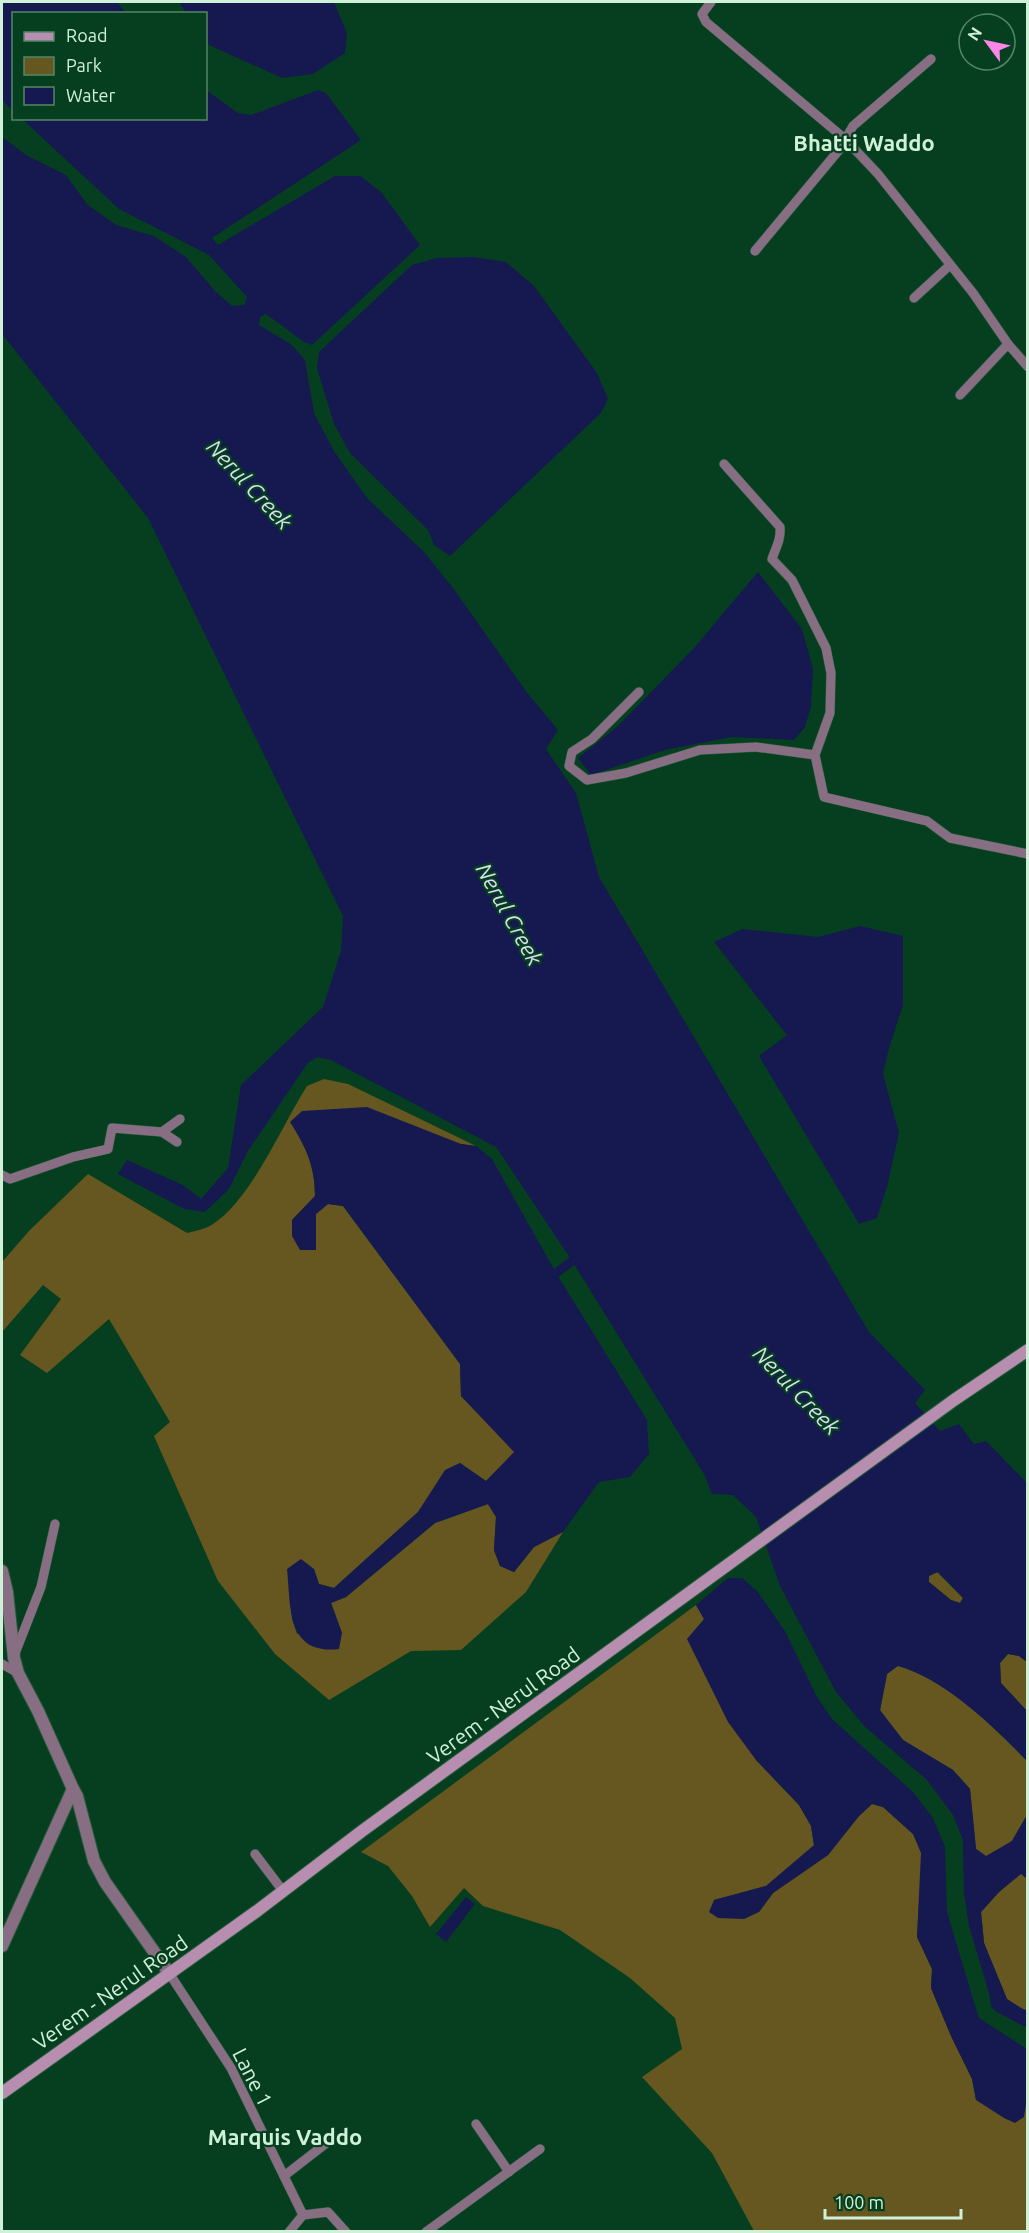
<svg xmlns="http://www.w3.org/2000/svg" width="1029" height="2233" font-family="Ubuntu,sans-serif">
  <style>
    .green { fill: #665720 }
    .water { fill: #151950; fill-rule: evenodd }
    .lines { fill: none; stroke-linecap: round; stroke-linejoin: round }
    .canal { stroke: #151950; stroke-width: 9 }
    .minor-casing { stroke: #265b3d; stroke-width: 10 }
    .tertiary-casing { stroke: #265b3d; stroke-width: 14 }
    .secondary-casing { stroke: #265b3d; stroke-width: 14 }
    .minor { stroke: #886e83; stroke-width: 9 }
    .tertiary { stroke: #886e83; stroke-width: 12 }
    .secondary { stroke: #b78eaf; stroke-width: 12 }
    .labels { text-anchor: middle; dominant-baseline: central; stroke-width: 4.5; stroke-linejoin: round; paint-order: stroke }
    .street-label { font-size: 21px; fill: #cff1d8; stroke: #063f1f }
    .neighbourhood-label { font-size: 22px; font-weight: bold; fill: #cff1d8; stroke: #063f1f }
    .water-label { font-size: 22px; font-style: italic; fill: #d8ddf0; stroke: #063f1f }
  </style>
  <rect width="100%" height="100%" fill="#063f1f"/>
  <g class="green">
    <path d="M324 1079 348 1084 476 1146 291 1122C306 1148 315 1166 315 1196L292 1220 316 1214 328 1204 343 1206 460 1364 461 1396 515 1452 486 1481 460 1463 446 1470 418 1512 334 1588 319 1584 314 1569H288L292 1619 297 1634 342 1633 331 1603 346 1597 435 1523 488 1504 496 1517 494 1550 500 1566 514 1572 534 1547 563 1532 526 1592 461 1650 411 1651 329 1700 275 1654 218 1581 154 1436 170 1422 109 1319 47 1373 20 1355 61 1299 43 1285 2 1332V1262L29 1231 88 1174 187 1233C195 1231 206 1229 213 1224 252 1198 281 1127 307 1086Z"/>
    <path d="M937 1572 963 1598 960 1603 951 1600 929 1582V1576Z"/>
    <path d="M696 1605 704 1619 756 1760 799 1805 811 1826 814 1846 766 1886 714 1900 759 1912 773 1893 828 1855 859 1816 872 1804 883 1807 913 1834 922 1853 917 1937 932 1969 931 1988 951 2036 972 2079 976 2100 1027 2098V2231H754L712 2153 642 2077 682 2049 675 2018 630 1978 560 1930 483 1906 464 1888 430 1927 412 1896 388 1866 361 1852Z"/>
    <path d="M1008 1654 1019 1656 1027 1662V1711L1001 1683 1000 1663Z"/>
    <path d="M898 1665C946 1680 992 1725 1027 1761V1815L1012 1841 987 1857 976 1849 970 1789 953 1770 903 1740 880 1711 887 1674Z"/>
    <path d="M1021 1873 1027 1879V2010H1023L1007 1999 984 1943 981 1912 999 1892Z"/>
  </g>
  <g class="water">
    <path d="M2 2H117L126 13 14 14 13 111 2 100Z"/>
    <path d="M179 2H334L347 33 345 53 313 74 282 78 209 45 206 41V14L186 13Z"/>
    <path d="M206 90 238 113 251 115 318 90 326 93 361 140 212 238 218 245 335 176H360L381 192 420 245 312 345 304 342 266 314 260 317 259 325 292 345 305 360 314 413 334 451 367 498 424 552 453 588 528 694 558 730 546 749 576 793 599 877 869 1332 925 1390 915 1403 940 1431 959 1424 974 1444 986 1441 1027 1483V1662L1019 1656 1008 1654 1000 1663 1001 1683 1027 1711V1761C992 1725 946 1680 898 1666L887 1674 880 1710 903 1740 953 1770 970 1789 976 1849 986 1856 1012 1841 1027 1815V1879L1021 1874 999 1892 981 1912 984 1943 1007 1999 1023 2009 1027 2010V2028L995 2011 991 2006 989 1993 969 1926 964 1893 963 1840 953 1815 926 1779 865 1727 836 1692 780 1586 756 1517 733 1495 712 1494 704 1474 572 1261 496 1147 331 1060 317 1057 307 1064 248 1151 229 1189 205 1212 184 1209 118 1174 127 1160 183 1185 201 1199 228 1168 241 1085 323 1007 341 951 343 916 148 518 2 334V137L26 155 66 175 87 204 116 225 154 236 186 257 215 291 232 306 244 305 247 297 209 255 119 209 22 119 206 118ZM938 1572 963 1598 960 1603 951 1600 929 1582V1576Z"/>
    <path d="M474 257 506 262 534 286 597 373 608 399 601 413 450 556 434 545 428 530 350 453 334 424 317 368 319 352 412 265 437 258Z"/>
    <path d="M758 572 802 629 813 669 811 707 805 727 794 740 731 737 665 750 591 775 578 758 617 727 694 648Z"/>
    <path d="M860 926 903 936V1005L889 1048 883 1074 899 1133 887 1187 877 1218 859 1224 759 1056 787 1035 714 942 742 929 818 937Z"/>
    <path d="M367 1107 461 1144 476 1146 492 1159 556 1273 647 1420 649 1454 630 1477 599 1482 563 1532 534 1547 514 1572 500 1566 494 1550 496 1517 488 1504 435 1523 346 1597 331 1603 342 1633 339 1649C286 1655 291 1607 287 1569L301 1559 314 1569 319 1584 334 1588 418 1512 445 1470 460 1463 486 1481 514 1452 461 1396 460 1364 343 1206 328 1204 316 1214V1250H300L292 1236V1220L315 1196C315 1166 306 1147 290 1122L302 1111Z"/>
    <path d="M728 1578H742L757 1591 785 1631 817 1697 832 1719 913 1792 933 1818 945 1847 947 1912 976 2009 979 2018 1027 2049V2098L1024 2117 1015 2123 1004 2118 976 2100 972 2079 951 2036 931 1988 932 1969 917 1937 921 1853 913 1834 883 1807 872 1804 859 1816 828 1855 773 1893 759 1912 744 1919 718 1918 709 1912 714 1900 766 1886 814 1845 811 1826 799 1805 756 1760 728 1722 687 1639 704 1619 696 1605Z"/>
    <path d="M466 1897 475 1904 446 1942 436 1934Z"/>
  </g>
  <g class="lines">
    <path class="canal" d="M556 1273 572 1261"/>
    <defs>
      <g id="minor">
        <path d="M711 2 702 14 706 22 845 139 878 174 973 293 1008 344 1028 367"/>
        <path d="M755 251 839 150 853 126 931 59"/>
        <path d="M914 298 950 265"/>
        <path d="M960 395 1008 344"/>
        <path d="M724 464 780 527C781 540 776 547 772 559L792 580 826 648 831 673 830 713 815 755"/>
        <path d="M639 692 592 739 572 752 569 766 587 780 626 773 700 750 756 747 815 755 824 797 927 821 950 838 1028 854"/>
        <path d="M162 1132 177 1142"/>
        <path d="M2 1175 10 1179 73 1157 108 1149 112 1128 162 1132 180 1119"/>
        <path d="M14 1656 41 1587 55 1524"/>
        <path d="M2 1664 18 1673"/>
        <path d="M255 1854 283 1891"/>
        <path d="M169 1973 231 2068 303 2215 289 2232"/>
        <path d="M476 2124 509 2172"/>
        <path d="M284 2176 333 2138"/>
        <path d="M303 2215 328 2212 346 2232"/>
        <path d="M426 2232 540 2149"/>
      </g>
      <g id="tertiary">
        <path d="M2 1571 7 1592 14 1658 18 1673 38 1711 73 1789 2 1946"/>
        <path d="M73 1789 77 1796 94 1861 105 1882 169 1973"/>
      </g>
      <path id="secondary" d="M2 2093 257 1911 362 1831 954 1400 1028 1350"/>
    </defs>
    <use href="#minor" class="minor-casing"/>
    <use href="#tertiary" class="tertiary-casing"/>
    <use href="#secondary" class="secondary-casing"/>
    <use href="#minor" class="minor"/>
    <use href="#tertiary" class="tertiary"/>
    <use href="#secondary" class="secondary"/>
  </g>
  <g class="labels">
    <g class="street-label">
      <text transform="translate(503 1705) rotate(-36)">Verem - Nerul Road</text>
      <text transform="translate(110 1992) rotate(-35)">Verem - Nerul Road</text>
      <text transform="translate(253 2077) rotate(63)">Lane 1</text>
    </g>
    <g class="neighbourhood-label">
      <text x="864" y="142">Bhatti Waddo</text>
      <text x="285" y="2136">Marquis Vaddo</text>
    </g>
    <g class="water-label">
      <text transform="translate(250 484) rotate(47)">Nerul Creek</text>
      <text transform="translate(510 914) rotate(61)">Nerul Creek</text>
      <text transform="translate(797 1390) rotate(46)">Nerul Creek</text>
    </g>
  </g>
  <rect width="1029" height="2233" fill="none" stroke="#cff1d8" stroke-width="6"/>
  <rect x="12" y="12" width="195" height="108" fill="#063f1f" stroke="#568669" stroke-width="1.5"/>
  <rect x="24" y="32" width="30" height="9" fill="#b78eaf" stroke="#568669" stroke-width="1.5"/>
  <text x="66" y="42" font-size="18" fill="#cff1d8">Road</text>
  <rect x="24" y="57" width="30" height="18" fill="#665720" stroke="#568669" stroke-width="1.5"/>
  <text x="66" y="72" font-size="18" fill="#cff1d8">Park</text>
  <rect x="24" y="87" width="30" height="18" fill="#151950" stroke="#568669" stroke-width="1.5"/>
  <text x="66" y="102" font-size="18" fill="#cff1d8">Water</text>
  <g transform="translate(987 42) rotate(303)"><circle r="28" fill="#063f1f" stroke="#568669" stroke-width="1.5"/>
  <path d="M0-4.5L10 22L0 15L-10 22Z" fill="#fa87e8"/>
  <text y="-9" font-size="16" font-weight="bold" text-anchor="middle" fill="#cff1d8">N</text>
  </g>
  <path d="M825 2209v9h136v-9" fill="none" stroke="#cff1d8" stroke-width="3"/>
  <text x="834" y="2209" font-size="18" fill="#cff1d8" stroke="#063f1f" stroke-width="4.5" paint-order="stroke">100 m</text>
</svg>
